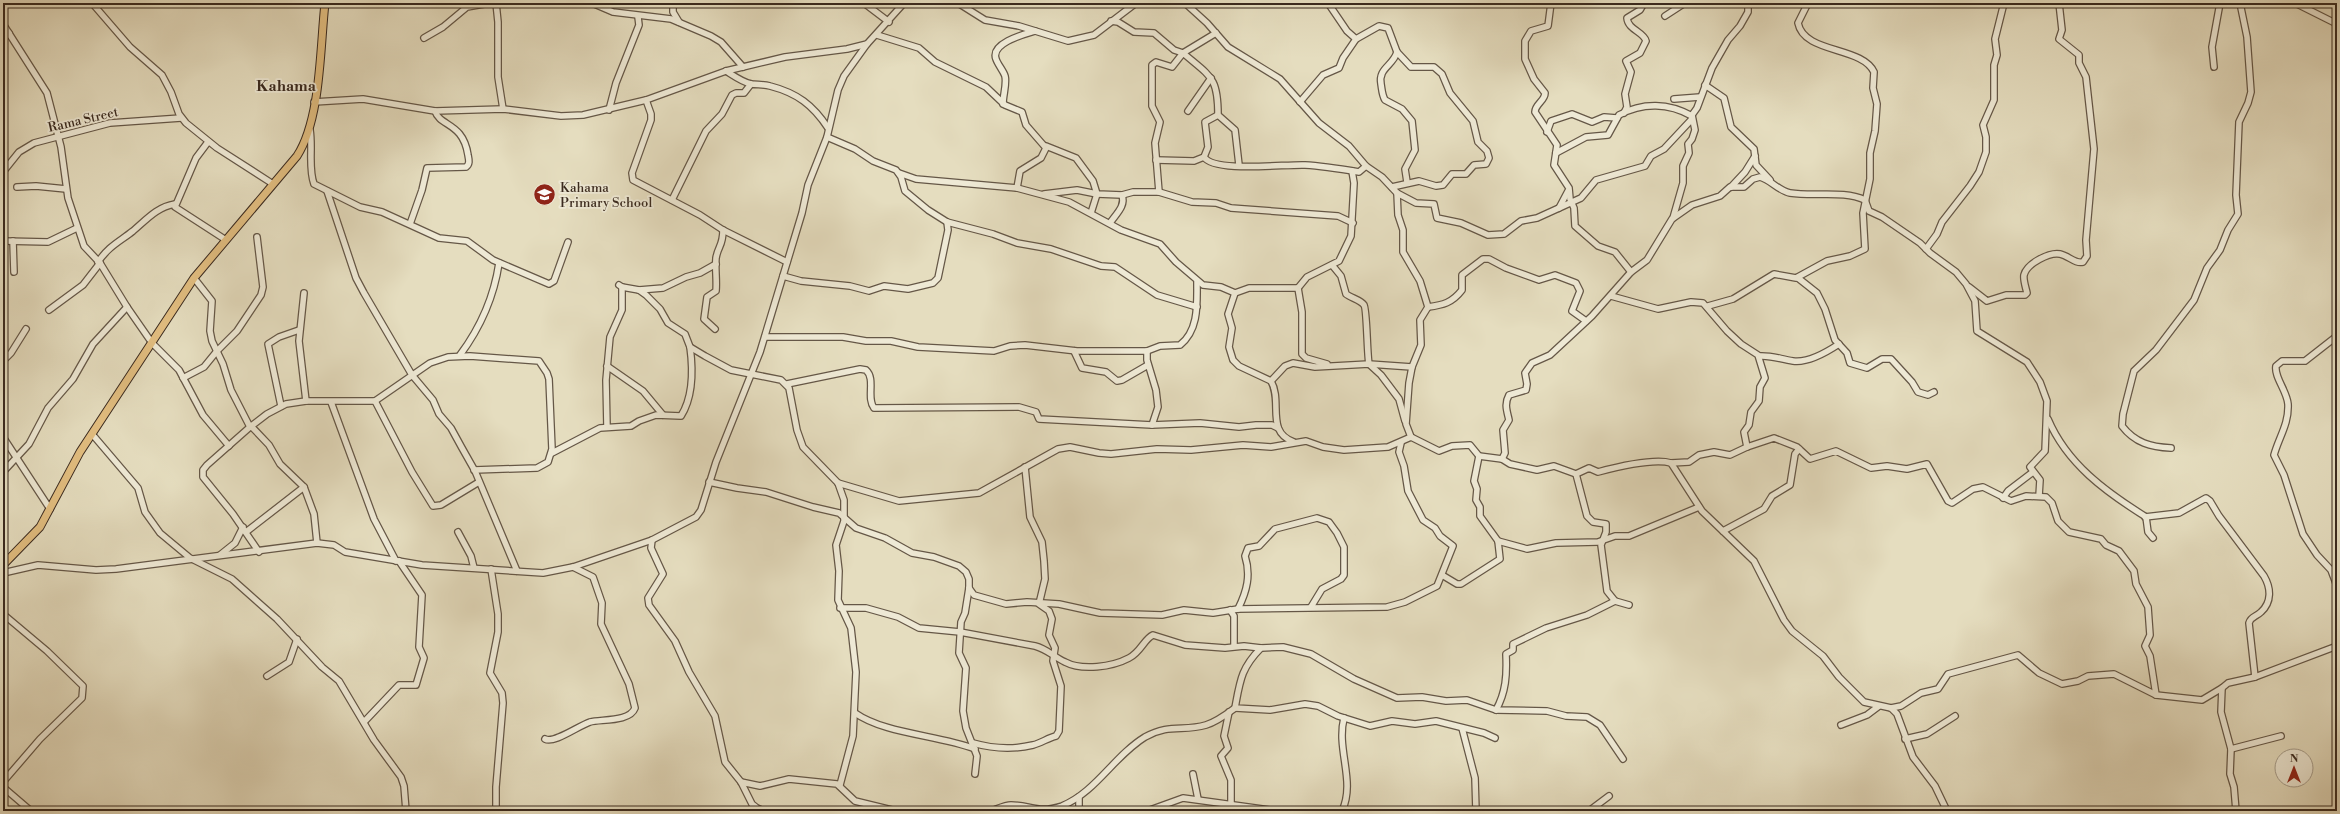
<svg xmlns="http://www.w3.org/2000/svg" width="2340" height="814" font-family="'Libre Bodoni',serif">
  <style>
    .lines { fill: none; stroke-linecap: round; stroke-linejoin: round }
    .minor-casing { stroke: #655747; stroke-width: 8 }
    .major-casing { stroke: #3a2a1f; stroke-width: 9 }
    .minor { stroke: #eee9d5; stroke-width: 5.5 }
    .major { stroke: #e2be80; stroke-width: 7 }
    .labels { text-anchor: middle; dominant-baseline: central; stroke-width: 3.5; stroke-linejoin: round; paint-order: stroke }
    .street-label { font-size: 13px; fill: #3a2a1f; stroke: #eee9d5 }
    .poi-label { font-size: 13px; fill: #3a2a1f; stroke: #eee9d5; text-anchor: start }
    .quarter-label { font-size: 15px; font-weight: bold; fill: #3a2a1f; stroke: #eee9d5 }
  </style>
  <rect width="100%" height="100%" fill="#e5ddbf"/>
  <filter id="stains"><feTurbulence type="fractalNoise" baseFrequency=".005" numOctaves="4"/><feColorMatrix values="0 0 0 0 .2 0 0 0 0 .09 0 0 0 0 .02 0 0 0 .5 -.17"/></filter>
  <radialGradient id="worn" r=".72"><stop offset=".6" stop-color="#630" stop-opacity="0"/><stop offset="1" stop-color="#630" stop-opacity=".3"/></radialGradient>
  <g class="lines">
    <defs>
      <g id="minor">
        <path d="M92 3 130 47 162 75 171 92 179 114 186 123 217 148 273 184"/>
        <path d="M496 3 498 22V77L503 109"/>
        <path d="M592 3 613 12 671 19 711 36 721 42 743 67"/>
        <path d="M673 3V12L679 22"/>
        <path d="M864 3 889 22"/>
        <path d="M958 3 985 20 1019 26 1068 41 1094 35 1136 3"/>
        <path d="M1185 3 1207 23 1228 47 1280 79 1319 123 1349 146 1366 166 1382 177 1397 193 1398 215 1403 230V252L1420 281 1428 307 1420 320 1421 345 1412 367 1409 383 1406 424 1411 437"/>
        <path d="M1328 3 1347 31 1356 39"/>
        <path d="M1551 3 1548 26 1531 31 1525 41V59L1534 79 1545 93C1545 101 1535 104 1535 112L1557 145 1554 165 1569 188 1570 199 1574 208 1575 226 1598 246 1615 252 1631 272"/>
        <path d="M2295 3 2337 24"/>
        <path d="M1665 16 1685 3"/>
        <path d="M1111 21 1118 22 1134 32 1154 33 1174 50 1183 53 1216 33"/>
        <path d="M3 24 47 93 61 147 68 198 84 246 100 263 127 307 152 343 179 370 203 415 229 446"/>
        <path d="M877 35 919 48 935 62 986 87 1005 105 1022 112 1026 125 1046 148 1041 158 1020 171 1017 188"/>
        <path d="M424 38 443 27 467 7 490 3"/>
        <path d="M3 39 9 33"/>
        <path d="M2214 67 2212 47 2220 3"/>
        <path d="M726 71C734 76 742 82 751 84 757 85 763 84 770 86 797 93 813 105 828 128"/>
        <path d="M1705 85 1724 98 1731 127 1754 149 1756 165 1770 180"/>
        <path d="M1674 99 1700 97"/>
        <path d="M646 100 651 114V120L632 173 633 180 700 215 723 230 787 262"/>
        <path d="M314 102 363 99 435 111 503 109 561 116 583 115 646 100 726 71 785 57 847 49 867 44 904 3"/>
        <path d="M1300 102 1323 75 1339 68 1343 58 1356 39 1379 26 1388 28 1397 52C1393 66 1378 68 1381 84 1382 90 1382 95 1385 100L1402 109 1412 121 1415 150 1405 169 1407 182"/>
        <path d="M1003 104C1003 95 1007 84 1005 76 1003 70 998 65 996 59 990 43 1025 34 1035 31"/>
        <path d="M609 110 616 83 639 25 638 17"/>
        <path d="M1188 111 1211 78"/>
        <path d="M1624 113 1627 107 1625 94 1631 72 1626 61 1640 53 1646 41C1644 32 1628 30 1627 18L1640 10 1644 3"/>
        <path d="M310 130C313 148 308 168 314 184L360 207 382 212 439 238 467 241 493 260 549 284 554 281 568 242"/>
        <path d="M1547 132 1551 121 1572 114 1592 122 1604 117 1617 118"/>
        <path d="M827 137 855 149 873 161 896 170 901 177 905 191 928 210 947 222 993 234 1017 243 1051 249 1101 266 1115 267 1157 295 1197 307"/>
        <path d="M208 142 196 158 175 207 226 240"/>
        <path d="M1046 146 1076 158 1093 181 1097 194 1091 213"/>
        <path d="M1556 153 1586 137 1608 135 1619 115C1643 102 1669 103 1692 116"/>
        <path d="M1204 157C1214 173 1285 164 1305 165 1323 166 1341 169 1359 172L1366 166"/>
        <path d="M1156 160 1194 161 1204 157 1208 147 1205 122 1218 115"/>
        <path d="M3 172 19 152 34 143 110 123 181 118"/>
        <path d="M899 173 916 179 1017 188 1069 202 1121 230 1160 244 1176 262 1203 285 1221 287 1235 293 1249 288H1298L1307 277 1339 261 1351 236 1354 183 1352 171"/>
        <path d="M17 187 36 186 66 189"/>
        <path d="M1392 187 1419 181 1436 186 1443 185 1452 174H1466L1474 165 1486 164 1489 158 1487 151 1478 142 1473 121 1450 93 1442 74 1434 67H1411L1397 52"/>
        <path d="M1731 187 1745 172 1755 156"/>
        <path d="M327 191 356 278 364 293 412 375 433 400 439 414 451 428 462 448 475 471 517 571"/>
        <path d="M1159 192 1155 143 1160 122 1152 106V65L1156 62 1172 67 1183 53C1211 77 1218 77 1218 115L1235 130 1239 165"/>
        <path d="M1397 193 1416 203 1434 204 1437 218 1461 223 1488 235 1504 234 1521 221 1537 218 1559 208 1568 191"/>
        <path d="M1044 194 1077 190 1097 194 1122 195 1133 192H1159L1192 202 1216 203 1231 208 1338 216 1353 223"/>
        <path d="M672 200 706 131 722 114 732 95 736 93H744L751 84"/>
        <path d="M1559 208 1581 198 1596 180 1645 166 1651 156 1664 149 1692 119"/>
        <path d="M1673 218 1683 183V166L1689 153 1688 144 1692 139 1695 130 1692 115 1697 108 1712 68 1728 40 1740 26 1748 12V3"/>
        <path d="M1110 223C1116 214 1126 206 1122 195"/>
        <path d="M410 224 422 190 427 168 466 167C470 164 469 160 468 155 463 122 440 127 435 111"/>
        <path d="M3 241 48 242 77 228"/>
        <path d="M13 241 14 272"/>
        <path d="M1926 249 1937 234 1942 222 1970 186 1979 172 1986 152V137L1983 125 1994 100V65L1997 55 1995 39 2004 3"/>
        <path d="M98 262C109 246 119 242 133 231 147 219 157 207 175 204"/>
        <path d="M1332 265 1341 276 1346 294C1351 298 1361 300 1364 305 1367 309 1367 354 1369 364L1381 375 1399 399 1405 421"/>
        <path d="M783 276 801 281 850 286 869 291 884 286 908 289 933 283 938 278 948 230 947 222"/>
        <path d="M194 278 212 301 210 331 212 341 223 364 231 390 250 427"/>
        <path d="M1798 278 1817 293 1825 309 1835 340 1847 353 1850 363 1867 368 1882 359H1891L1912 382 1918 392 1928 395 1934 392"/>
        <path d="M619 285 622 287 639 290 646 295 660 309 668 323 685 334 690 347 705 356 731 370 781 380 789 388 797 430 803 447 838 483 844 500V521L836 545 839 571 838 600 851 628 856 672 853 736 840 785"/>
        <path d="M1969 287 1987 301 2006 295H2025L2027 293C2026 288 2023 280 2024 275 2027 263 2050 252 2060 254 2069 256 2075 264 2083 262L2087 256 2086 240 2094 149 2086 77 2079 63V55L2059 39 2062 30 2059 3"/>
        <path d="M1298 288 1302 312V354L1306 358 1327 364"/>
        <path d="M639 290 663 288 686 277 700 273 716 264"/>
        <path d="M304 293 299 341 306 401"/>
        <path d="M1235 293 1228 314 1232 328 1229 347 1233 360 1239 366 1271 381C1283 402 1265 432 1294 442"/>
        <path d="M1611 296 1658 309 1691 302 1703 303 1727 331 1741 344 1758 355 1765 378 1760 387 1759 401 1751 412 1749 425 1744 432 1747 447"/>
        <path d="M1708 306 1733 299 1774 274 1796 278 1827 261 1850 256 1865 249 1863 213 1870 179V153L1875 131 1877 104 1873 88 1874 72C1862 46 1804 54 1798 23L1808 3"/>
        <path d="M1428 307C1443 305 1452 303 1462 290V275L1483 259H1489L1506 268 1539 280 1555 275 1576 283 1580 291 1572 311 1586 321"/>
        <path d="M49 310 83 285 100 263"/>
        <path d="M715 329 704 319 707 297 716 291C717 280 715 269 716 258 718 246 723 246 723 230"/>
        <path d="M2337 336 2305 361H2282L2276 366C2274 377 2287 391 2288 404 2289 424 2279 437 2274 455L2284 475 2303 534 2317 555 2331 570 2337 586"/>
        <path d="M765 337H843L866 341H891L918 347 994 351 1010 346 1025 345 1077 351H1147L1160 346 1180 345C1199 330 1197 304 1197 282"/>
        <path d="M1074 351 1082 368 1106 372 1117 381 1122 380 1148 365"/>
        <path d="M1147 351V360L1156 390 1158 407 1152 425"/>
        <path d="M460 355C480 328 494 297 499 263"/>
        <path d="M1759 356C1771 355 1780 359 1793 361 1807 363 1827 352 1839 344"/>
        <path d="M3 361 11 353 26 329"/>
        <path d="M607 366 643 391 663 415"/>
        <path d="M183 378 204 367 217 351 237 331 261 295 263 287 257 237"/>
        <path d="M1271 381 1285 366 1293 363 1315 367 1369 364 1412 367"/>
        <path d="M787 384 860 369 866 370C876 379 866 398 874 408L1019 407 1036 412 1039 419 1152 425 1200 423 1239 427 1256 425H1272L1278 428"/>
        <path d="M375 401 412 472 433 506 441 505 479 482"/>
        <path d="M331 402 374 519 396 561"/>
        <path d="M281 406 268 344 279 337 299 330"/>
        <path d="M2048 419C2067 464 2106 492 2146 517L2148 532 2153 538"/>
        <path d="M251 426 269 445 280 464 304 487 314 514 317 543"/>
        <path d="M607 427 606 380 610 337 622 310V287"/>
        <path d="M92 434 138 488 145 512 160 533 190 558 232 579 277 619 322 667 339 681 374 740 401 777 404 786 406 811"/>
        <path d="M3 437 50 509"/>
        <path d="M2171 448C2151 447 2135 443 2122 426L2123 414 2134 371 2156 350 2194 300 2207 268 2220 250 2228 230 2238 214 2236 195 2239 122 2248 103 2251 92 2247 37 2240 3"/>
        <path d="M552 453 600 428 631 426 639 421 656 415 681 416C693 397 693 369 690 347"/>
        <path d="M1502 459 1510 464 1537 470 1554 466 1576 474 1589 468 1598 472C1617 467 1653 458 1671 463L1702 511 1754 561 1784 620 1792 631 1823 656 1839 677 1864 702 1891 708 1897 714 1913 757 1935 786 1947 811"/>
        <path d="M1671 463 1689 462 1699 455 1714 452 1730 455 1747 447 1774 438 1797 447 1810 459 1836 451 1871 468 1887 466 1907 469 1927 464 1948 501 1952 503 1973 489 1983 487 2011 501 2026 496 2046 497 2052 503 2058 521 2069 532 2101 539 2106 545 2119 551 2134 571 2136 584 2148 607 2150 635 2145 646 2150 656 2156 695"/>
        <path d="M3 472 29 444 48 408 73 379 93 344 127 307"/>
        <path d="M1576 474 1587 516 1593 522 1606 524V532L1601 545 1607 591 1615 601 1629 605"/>
        <path d="M709 482 737 488 766 492 813 507 839 513 856 528 885 538 912 553 934 557 959 566 966 572 969 579V588L965 613 961 622 959 653 966 668 963 711 966 728 977 756 975 774"/>
        <path d="M838 483 899 501 979 493 1058 449 1070 447 1099 453 1111 454 1157 449 1191 450 1243 445 1271 447 1306 441 1323 447 1344 450 1388 447 1411 437 1439 451 1452 446 1470 445 1479 456 1502 459 1505 453 1503 430 1509 420C1507 411 1504 404 1509 395L1526 390 1527 384 1525 373 1532 363 1550 355 1592 316 1631 272 1647 260 1672 219 1692 205 1720 196 1730 187H1744L1753 179 1760 177C1771 180 1779 191 1790 193 1815 197 1843 190 1865 200L1869 211 1882 217 1920 243 1930 253 1956 272 1966 284 1975 301 1977 331 2027 362 2040 382 2047 401 2045 451 2030 467 2040 480 2039 496"/>
        <path d="M2003 498 2008 491 2033 472"/>
        <path d="M2145 517 2179 513 2206 498 2210 501 2219 516 2264 576C2271 588 2272 602 2261 612 2256 617 2251 616 2249 623L2255 677"/>
        <path d="M1723 531 1764 509 1772 496 1790 485 1795 454 1799 449"/>
        <path d="M246 532 304 487"/>
        <path d="M458 532 471 556 474 568"/>
        <path d="M652 540 651 548 663 574 648 598 649 605 675 641 689 672 715 716 725 762 741 782 752 804 757 808 764 811"/>
        <path d="M1498 541 1527 549 1556 543 1598 542 1615 536H1629L1699 507"/>
        <path d="M259 552 233 514 203 477V470L207 465 250 427 267 414 286 404 306 401H375L430 363 448 357 470 356 539 361 547 373 549 379 552 449 548 462 537 468 474 470"/>
        <path d="M220 555 235 543 243 527"/>
        <path d="M491 569 498 614V632L490 673 502 693 503 703 496 787V811"/>
        <path d="M3 573 38 565 96 570 116 569 317 543 334 545 345 552 422 565 543 573 573 567 652 540 696 517 701 510 716 462 760 352 802 213 808 185 827 137 838 90 844 76 867 44"/>
        <path d="M1442 575 1457 584H1461L1500 559 1498 541 1480 516V507L1476 500 1477 489 1474 481 1479 456"/>
        <path d="M969 588 974 595 1006 604 1027 602 1059 604 1100 613 1162 615 1184 610 1213 613 1238 609 1387 607 1405 602 1437 586 1453 546 1440 536 1435 528 1423 520 1408 491 1404 466 1399 452 1401 443"/>
        <path d="M840 608H866L898 617 919 628 960 632 1035 646C1047 649 1054 657 1065 662 1082 671 1112 667 1129 658 1141 652 1144 639 1153 635L1185 645 1225 648 1244 646 1261 648"/>
        <path d="M1238 609C1247 591 1251 575 1245 556L1248 548 1259 546 1275 529 1317 518 1329 522 1337 533 1344 547V575L1341 579 1322 589 1311 607"/>
        <path d="M1230 610 1234 616V646"/>
        <path d="M3 614 47 651 83 686 82 698 40 739 3 782"/>
        <path d="M267 676 289 662 297 639"/>
        <path d="M1891 708 1901 706 1921 693 1938 689 1948 674 2018 655 2039 673 2062 684 2078 681 2088 676 2114 674 2156 695 2202 700 2222 688"/>
        <path d="M1496 710C1506 692 1507 675 1506 654L1513 650V644L1546 628 1587 615 1615 601"/>
        <path d="M1229 712 1224 736 1228 748 1221 756 1231 780V805"/>
        <path d="M855 713C885 734 938 735 975 749"/>
        <path d="M364 722 399 685H416L424 658 419 647 422 595 399 561"/>
        <path d="M1841 725 1867 715 1879 706"/>
        <path d="M1462 728 1475 778 1476 811"/>
        <path d="M1495 738 1484 733 1436 721 1415 724 1392 721 1370 726 1338 716 1318 706 1305 704 1270 710 1235 708C1240 681 1241 668 1261 648L1283 647 1311 654 1354 679 1397 698 1422 697 1446 701 1467 700 1496 710 1547 711 1566 716 1587 717 1600 725 1623 759"/>
        <path d="M545 739C554 744 578 726 590 722 601 719 630 722 635 708L629 684 601 624 602 603 593 577 573 567"/>
        <path d="M1905 739 1927 734 1955 716"/>
        <path d="M973 743C994 749 1012 750 1033 745 1041 743 1048 738 1056 736L1059 731 1061 686 1053 661 1055 648 1049 635 1052 619 1049 611 1039 604 1045 579 1044 561 1042 542 1030 517 1025 467"/>
        <path d="M2231 749 2281 736"/>
        <path d="M1193 774 1198 799"/>
        <path d="M741 782 760 786 789 779 837 784 855 801 896 811"/>
        <path d="M3 787 31 811"/>
        <path d="M1079 797V811"/>
        <path d="M991 811C997 809 1005 805 1011 805 1032 805 1037 814 1062 806 1096 792 1114 756 1145 737 1170 723 1183 732 1206 725 1216 722 1227 714 1235 708"/>
        <path d="M1147 811 1183 798 1277 811"/>
        <path d="M1342 811C1356 781 1336 750 1344 718"/>
        <path d="M1589 811 1609 796"/>
        <path d="M2236 811 2234 787 2230 774 2231 749 2221 712 2222 688 2228 683 2255 677 2337 646"/>
      </g>
      <path id="major" d="M3 565 40 527 80 452 194 278 297 156C321 119 320 48 325 3"/>
    </defs>
    <use href="#minor" class="minor-casing"/>
    <use href="#major" class="major-casing"/>
    <use href="#minor" class="minor"/>
    <use href="#major" class="major"/>
  </g>
  <defs>
    <symbol id="school-disc" viewBox="-11 -11 22 22"><circle r="9.5" fill="#8f2418" stroke="#eee9d5"/><path d="M0-5L7-2L0 1L-7-2ZM-4 1L0 2.5L4 1V4Q0 6-4 4Z" fill="#fff"/></symbol>
  </defs>
  <g fill-rule="evenodd">
    <use href="#school-disc" x="532" y="182" width="25" height="25"/>
  </g>
  <g class="labels">
    <g class="street-label">
      <text transform="translate(83 120) rotate(-13)">Rama Street</text>
    </g>
    <g class="poi-label">
      <text x="560" y="188">Kahama<tspan x="560" dy="15">Primary School</tspan></text>
    </g>
    <g class="quarter-label">
      <text x="286" y="86">Kahama</text>
    </g>
  </g>
  <rect width="2340" height="814" fill="none" stroke="#e5ddbf" stroke-width="16"/>
  <rect x="4" y="4" width="2332" height="806" fill="none" stroke="#3a2a1f" stroke-width="2"/>
  <rect x="8" y="8" width="2324" height="798" fill="none" stroke="#3a2a1f"/>
  <g transform="translate(2294 768)"><circle r="19" fill="#eee9d5" stroke="#a69d8c"/>
  <path d="M0-3L7 15L0 10L-7 15Z" fill="#8f2418"/>
  <text y="-6" font-size="11" font-weight="bold" text-anchor="middle" fill="#3a2a1f">N</text>
  </g>
  <rect width="100%" height="100%" filter="url(#stains)"/>
  <rect width="100%" height="100%" fill="url(#worn)"/>
</svg>
